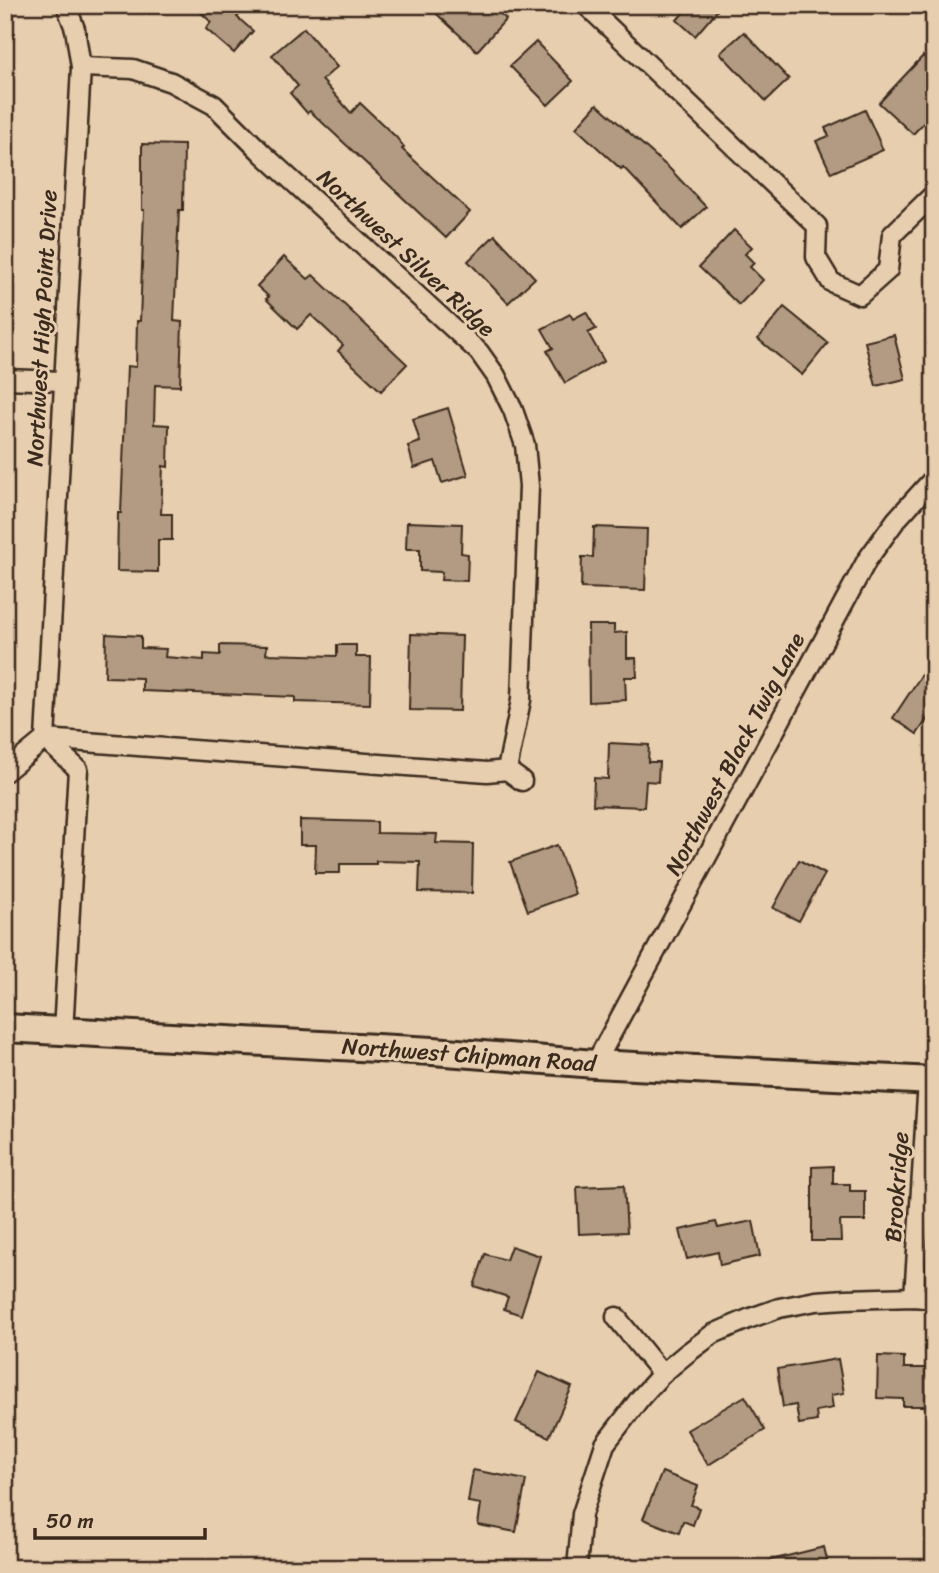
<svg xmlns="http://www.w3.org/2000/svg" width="939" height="1573" font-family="Sriracha,sans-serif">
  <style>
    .building { fill: #b29b82; stroke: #3b2a1e; stroke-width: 2 }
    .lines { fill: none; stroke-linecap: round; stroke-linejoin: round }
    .minor-casing { stroke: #3b2a1e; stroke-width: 23 }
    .secondary-casing { stroke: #3b2a1e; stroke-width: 32 }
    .minor { stroke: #e6ceaf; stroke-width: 18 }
    .secondary { stroke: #e6ceaf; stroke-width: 26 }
    .labels { text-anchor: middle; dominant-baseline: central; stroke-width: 6; stroke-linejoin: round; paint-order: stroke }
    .street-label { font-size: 23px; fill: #3b2a1e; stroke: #e6ceaf }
  </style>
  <rect width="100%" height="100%" fill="#e6ceaf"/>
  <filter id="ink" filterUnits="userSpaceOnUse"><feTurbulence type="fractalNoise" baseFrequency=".0143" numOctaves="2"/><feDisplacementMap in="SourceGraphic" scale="14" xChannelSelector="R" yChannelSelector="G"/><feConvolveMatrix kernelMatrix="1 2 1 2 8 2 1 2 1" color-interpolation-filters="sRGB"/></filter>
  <g filter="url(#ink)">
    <g class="building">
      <path d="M193 5H248L237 17 253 31 234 53 206 29 211 22Z"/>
      <path d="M427 5H492L506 19 477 51Z"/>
      <path d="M690 5H722L695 36 677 20Z"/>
      <path d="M304 28 337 67 322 80 351 113 360 103 396 137 404 147 402 149 470 212 446 238 310 111 307 113 290 93 298 86 272 55Z"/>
      <path d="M744 32 789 79 766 101 720 53Z"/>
      <path d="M536 42 573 81 548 105 510 66Z"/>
      <path d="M923 56 934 66V112L913 134 879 103Z"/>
      <path d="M597 104 670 169 706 207 682 229 623 167 621 169 576 128Z"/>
      <path d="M865 110 883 150 831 173 816 141 829 136 825 128Z"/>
      <path d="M142 144 184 145 183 210H179L174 321 182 322 180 386 155 385 154 424 169 425 168 467 163 466 161 514H172V540H158V572L117 571 118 513H121L127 366 136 367 137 321H140L144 210H142Z"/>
      <path d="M734 230 752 247 745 254 754 263 750 267 763 280 739 305 699 267Z"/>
      <path d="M495 235 535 278 508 303 468 261Z"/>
      <path d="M284 257 308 279 313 275 407 364 381 391 338 351 343 345 311 315 297 329 266 299 269 297 257 286Z"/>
      <path d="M784 307 828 343 802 375 758 339Z"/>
      <path d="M586 312 596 329 588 333 604 361 565 383 547 351 553 348 542 329 570 314 573 319Z"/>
      <path d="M894 335 905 379 876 386 865 342Z"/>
      <path d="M448 408 468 475 442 483 435 461 414 468 408 446 420 442 413 419Z"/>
      <path d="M407 522 462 524 461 553 468 554 467 581 441 580 442 572 420 571V549H406Z"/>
      <path d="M594 527 647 529 645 590 581 588 582 557H593Z"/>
      <path d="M588 625H614V633L627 632V658H636L637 677H625L626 700 589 702Z"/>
      <path d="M106 634 141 636V648L166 649 165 657 204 660V654L220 655V645L267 646 266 654 337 656V645H356V657H371L370 704 295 702V697L142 691V678L105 677Z"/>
      <path d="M411 634 462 636 460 711 409 710Z"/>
      <path d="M934 656V709L917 734 893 718Z"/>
      <path d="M609 743 649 745 648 762H659L658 782 646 781 644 807 593 805 594 778 608 779Z"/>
      <path d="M300 820 377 822V833L437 834 436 843 473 844 472 893 419 892 420 862 376 861V864H340V873H315L316 845H300Z"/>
      <path d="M557 845 575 894 528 911 510 862Z"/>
      <path d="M799 860 825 874 799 921 773 908Z"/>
      <path d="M833 1166V1184H850V1191H865V1221H840L841 1241H812V1167Z"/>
      <path d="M624 1185 627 1232 579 1234 577 1187Z"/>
      <path d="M753 1221 760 1256 720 1265 718 1252 687 1259 680 1230 716 1222 718 1228Z"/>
      <path d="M511 1246 540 1256 521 1315 504 1309 508 1297 474 1286 485 1254 506 1260Z"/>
      <path d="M878 1356 904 1357V1368H934V1406H903V1399L877 1398Z"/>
      <path d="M838 1359 844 1393 831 1395 833 1408 816 1411 817 1421 799 1424 796 1405 783 1407 777 1369Z"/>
      <path d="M539 1372 572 1387 549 1437 516 1422Z"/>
      <path d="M745 1396 765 1430 708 1465 687 1430Z"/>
      <path d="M473 1470 526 1480 516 1532 478 1525 481 1504 468 1502Z"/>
      <path d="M662 1472 698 1486 691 1505 699 1508 693 1525 683 1521 679 1533 643 1519Z"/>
      <path d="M824 1547 829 1568H768L767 1561Z"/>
    </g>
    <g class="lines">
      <defs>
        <g id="minor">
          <path d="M586 5 817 226 816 257 831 282 860 295 888 270 892 235 934 194"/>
          <path d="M81 67 133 69 171 82 214 105 263 154 479 352 496 376 513 410 525 445 529 486 521 700 507 770 522 781"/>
          <path d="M5 379 63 381"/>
          <path d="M45 739 487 772 507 770"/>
          <path d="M45 739 78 769 63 1032"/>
          <path d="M5 772 45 739 81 67 75 29 66 5"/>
          <path d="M595 1064 867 560 896 520 934 478"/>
          <path d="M914 1297 928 1081"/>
          <path d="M616 1317 662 1374"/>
          <path d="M577 1568 582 1514 605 1444 641 1397 662 1374 686 1354 713 1334 748 1319 779 1308 816 1301 846 1299 914 1297 934 1299"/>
        </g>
        <path id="secondary" d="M5 1028 433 1051 595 1064 934 1081"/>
      </defs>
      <use href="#minor" class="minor-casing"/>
      <use href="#secondary" class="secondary-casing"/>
      <use href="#minor" class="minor"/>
      <use href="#secondary" class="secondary"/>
    </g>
  </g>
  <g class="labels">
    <g class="street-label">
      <text transform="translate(406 253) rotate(43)">Northwest Silver Ridge</text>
      <text transform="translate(42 328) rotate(-87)">Northwest High Point Drive</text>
      <text transform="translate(735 754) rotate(-62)">Northwest Black Twig Lane</text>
      <text transform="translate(469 1055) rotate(4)">Northwest Chipman Road</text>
      <text transform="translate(897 1187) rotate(-86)">Brookridge</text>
    </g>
  </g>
  <rect width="939" height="1573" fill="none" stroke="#e6ceaf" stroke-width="28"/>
  <rect x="14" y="14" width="911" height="1545" fill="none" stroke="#3b2a1e" stroke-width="2.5" filter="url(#ink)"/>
  <path d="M35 1528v10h170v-10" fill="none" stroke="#3b2a1e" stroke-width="3.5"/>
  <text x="46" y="1528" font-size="21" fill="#3b2a1e" stroke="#e6ceaf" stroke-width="5" paint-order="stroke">50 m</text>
</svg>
